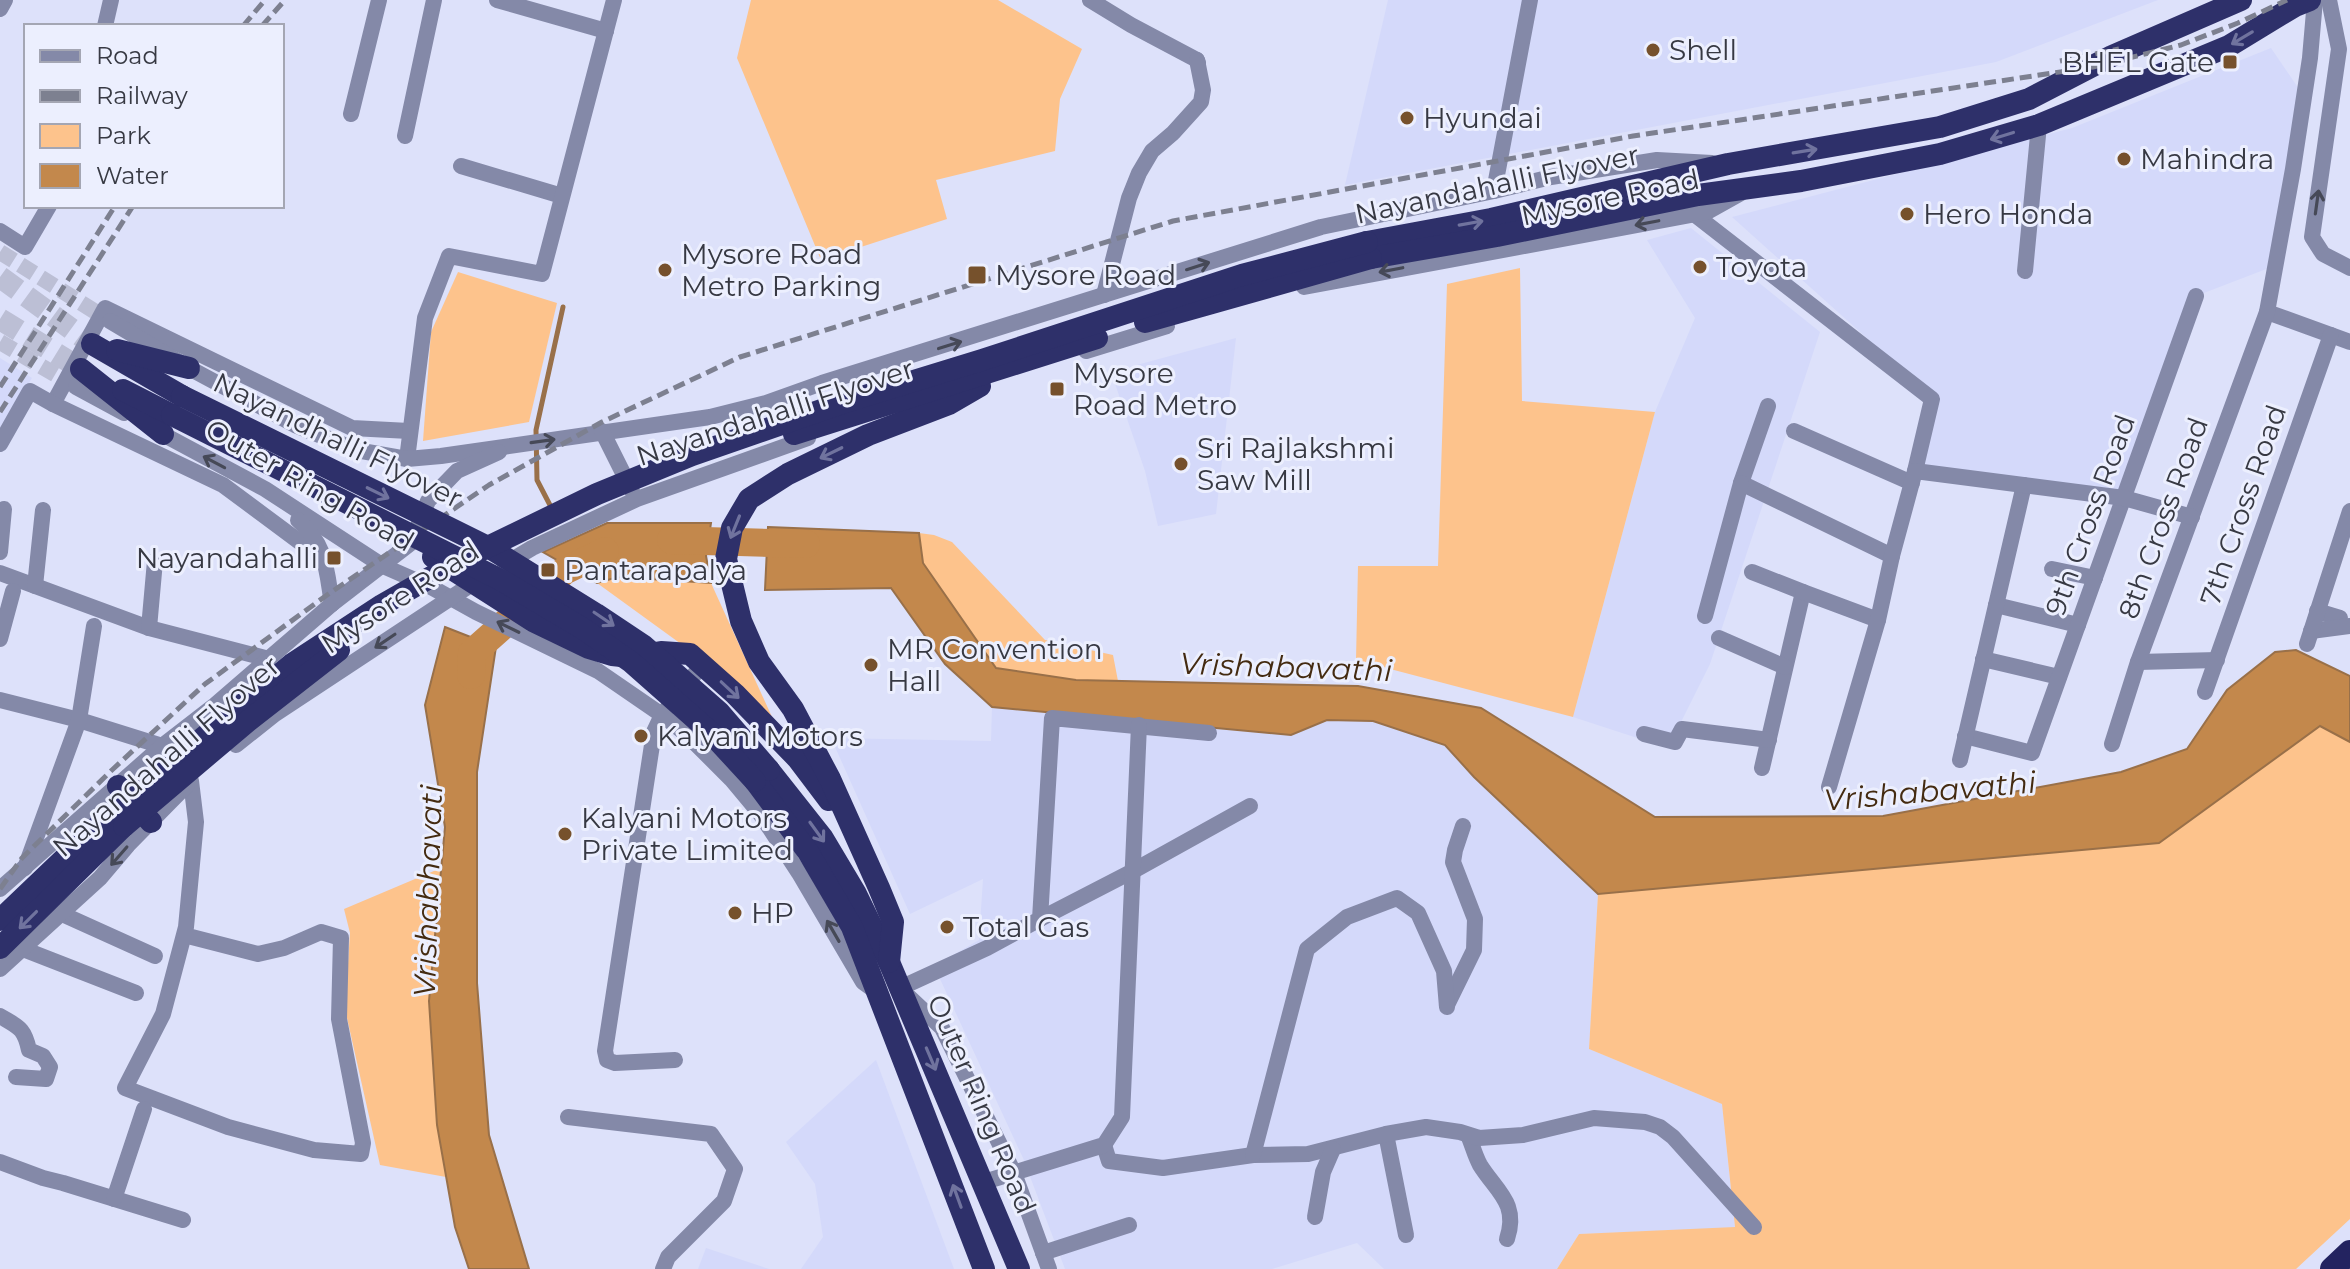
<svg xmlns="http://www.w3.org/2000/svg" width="2350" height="1269" font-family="Montserrat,sans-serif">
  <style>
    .built { fill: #d4d9fa }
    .green { fill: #fdc38c }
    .water { fill: #c3884c; stroke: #997049; stroke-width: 2 }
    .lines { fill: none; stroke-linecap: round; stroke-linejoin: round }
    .stream { stroke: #997049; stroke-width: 5 }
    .river { stroke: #c3884c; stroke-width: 28 }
    .tertiary-tunnel { stroke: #bcbfd5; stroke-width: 16; stroke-dasharray: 16 8; stroke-linecap: butt }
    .trunk-tunnel { stroke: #bcbfd5; stroke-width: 22; stroke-dasharray: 22 11; stroke-linecap: butt }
    .minor { stroke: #8489a8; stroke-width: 16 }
    .tertiary { stroke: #8489a8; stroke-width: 16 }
    .trunk { stroke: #2e306a; stroke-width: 22 }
    .motorway { stroke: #232360; stroke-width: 24 }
    .rail { stroke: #7d8090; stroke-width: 5; stroke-dasharray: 12 6; stroke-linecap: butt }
    .trunk-bridge { stroke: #2e306a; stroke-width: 22 }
    .oneway { stroke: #70739e }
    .oneway2 { stroke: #464957 }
    .poi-dot { fill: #76512c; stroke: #eceffe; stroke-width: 3 }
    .labels { text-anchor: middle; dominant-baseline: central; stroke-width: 6; stroke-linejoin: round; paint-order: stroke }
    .poi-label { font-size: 28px; fill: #373943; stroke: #eceffe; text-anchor: start }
    .street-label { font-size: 28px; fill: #373943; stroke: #eceffe }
    .water-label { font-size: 30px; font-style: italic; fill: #442b11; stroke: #eceffe }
  </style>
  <rect width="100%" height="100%" fill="#dde1fa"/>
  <g class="built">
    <path d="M1388 0H2158L1996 62 1345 185Z"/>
    <path d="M2271 48 2299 89 2282 263 2196 296 2123 495 1919 468 1928 393 1732 217 2072 128Z"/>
    <path d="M1691 228 1820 332 1710 664 1668 748 1573 717 1655 412 1695 318 1647 240Z"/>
    <path d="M1236 338 1216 514 1158 526 1145 471 1111 372Z"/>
    <path d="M0 358 32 378 0 429Z"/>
    <path d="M992 707 1291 735 1327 720 1373 721 1445 745 1474 777 1598 894 1589 1049 1722 1104 1735 1228 1579 1234 1557 1269H1384L1357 1243 1272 1269H1065L1023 1158 934 966 979 940 983 879 910 914 831 738 991 741Z"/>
    <path d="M876 1060 954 1269H801L823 1237 815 1184 786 1142Z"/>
    <path d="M706 1248 769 1269H698Z"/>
  </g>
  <g class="green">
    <path d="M751 0H998L1082 49 1060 99 1055 151 936 180 947 219 821 260 737 58Z"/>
    <path d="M1520 268 1522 401 1655 412 1573 717 1356 660 1358 566H1438L1447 284Z"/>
    <path d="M458 272 557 303 529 422 423 441 431 332Z"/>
    <path d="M919 533 934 535 952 542 1045 640 1113 655 1118 681 1076 680 996 668 923 563Z"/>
    <path d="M618 577 711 583 772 717 710 665 597 583Z"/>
    <path d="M2320 726 2350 742V1219L2296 1269H1557L1579 1234 1735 1227 1722 1104 1589 1049 1598 894 2159 843Z"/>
    <path d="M441 868 429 1000 437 1125 446 1177 380 1165 345 1009 350 933 344 909Z"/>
  </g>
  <g class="water">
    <path d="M607 523H711L706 556 711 583 618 577 597 583 543 552Z"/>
    <path d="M768 527 919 533 923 563 996 668 1076 680 1358 686 1481 708 1655 817 1883 816 2121 772 2187 749 2227 690 2275 652 2296 650 2350 676V742L2320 726 2159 843 1598 894 1474 777 1445 745 1373 721 1327 720 1291 735 992 707 945 664 891 588 765 590Z"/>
    <path d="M445 627 496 647 477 772V983L489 1135 529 1269H469L455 1227 437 1125 429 1001 445 827 425 705Z"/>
  </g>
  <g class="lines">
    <path class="stream" d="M553 511 537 480 536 430 563 307"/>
    <g class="river">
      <path d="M671 540 806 544"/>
      <path d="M471 675 472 653 564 571 605 551"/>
    </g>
    <g class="tertiary-tunnel">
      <path d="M0 252 110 321"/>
      <path d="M0 342 75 386"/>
    </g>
    <g class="trunk-tunnel">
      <path d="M0 277 92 344"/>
      <path d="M0 319 81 369"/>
    </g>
    <g class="minor">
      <path d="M497 0 606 31"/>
      <path d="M1090 0 1131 25 1197 60 1198 63"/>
      <path d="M2329 0 2339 49 2312 237 2323 254 2350 268"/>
      <path d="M105 26 111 0"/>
      <path d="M351 114 379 0"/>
      <path d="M405 136 434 0"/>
      <path d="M461 166 562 196"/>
      <path d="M1494 191 1530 0"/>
      <path d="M1694 214 1932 399 1915 471"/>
      <path d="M0 231 25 247 49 206"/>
      <path d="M2025 271 2039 125"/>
      <path d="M1104 295 1129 198 1139 173 1152 151 1173 133 1201 102 1203 90 1197 60"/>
      <path d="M2267 312 2350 342"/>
      <path d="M53 404 105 308 352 428 409 431"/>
      <path d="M1768 406 1741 483 1892 556"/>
      <path d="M1794 431 1912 483"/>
      <path d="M0 444 30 391 53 404 223 485 324 560"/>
      <path d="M407 459 425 318 449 256 542 274 614 0"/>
      <path d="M0 552 4 509"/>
      <path d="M2052 569 2095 578"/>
      <path d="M1752 572 1803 592 1762 768"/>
      <path d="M0 573 149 628 269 659"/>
      <path d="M35 586 43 510"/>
      <path d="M1803 592 1878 620"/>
      <path d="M1996 605 2078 625"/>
      <path d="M2317 611 2340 618"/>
      <path d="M1705 616 1741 483"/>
      <path d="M149 628 155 561"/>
      <path d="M2311 631 2350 626"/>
      <path d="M1719 638 1785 667"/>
      <path d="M0 639 13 591"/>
      <path d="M2307 644 2350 511"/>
      <path d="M1983 659 2059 677"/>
      <path d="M2138 662 2217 660"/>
      <path d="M2205 692 2331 335"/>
      <path d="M0 700 79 720 162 746 170 756"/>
      <path d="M1644 734 1675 742 1682 729 1769 740"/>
      <path d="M1965 736 2032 753 2196 296"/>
      <path d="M2112 744 2138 662 2267 312 2293 169 2310 58 2315 0"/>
      <path d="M1960 760 2024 485"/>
      <path d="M1829 787 1878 620 1892 556 1915 471 2124 498 2192 517"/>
      <path d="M25 868 79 720 94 626"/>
      <path d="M62 914 155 956"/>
      <path d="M1040 919 1133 871 1250 806"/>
      <path d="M184 935 258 954 284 948 321 932 341 938 339 1019 363 1143 361 1154 314 1150 228 1127 125 1088 163 1014 186 927 196 822 191 781 185 774"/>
      <path d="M23 949 136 993"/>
      <path d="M900 988 987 948 1040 919 1052 718 1209 733"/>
      <path d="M1447 1005 1474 950 1475 919 1453 862 1455 850 1463 826"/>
      <path d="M0 1016C18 1027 24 1027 29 1050L43 1056 50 1067 46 1079 16 1077"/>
      <path d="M675 1060 615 1063 607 1060 605 1051 654 732 662 715 702 665"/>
      <path d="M568 1117 711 1134 735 1169 724 1201 668 1257 663 1269"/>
      <path d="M1386 1134 1406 1235"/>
      <path d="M1468 1135C1472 1144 1475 1156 1480 1165 1496 1191 1519 1203 1507 1239"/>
      <path d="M1104 1145 1109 1161 1163 1168 1253 1155 1308 1154 1386 1134 1426 1127 1460 1132 1479 1138 1523 1135 1594 1118 1645 1122 1660 1127 1673 1137 1754 1227"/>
      <path d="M1253 1155 1307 949 1347 917 1397 898 1418 913 1444 971 1447 1007"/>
      <path d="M0 1162 43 1178 63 1183 183 1220"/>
      <path d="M984 1182 1104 1145 1122 1117 1139 725"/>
      <path d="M114 1199 144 1109"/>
      <path d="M1315 1217 1323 1172 1333 1149"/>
      <path d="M1043 1253 1129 1225"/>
    </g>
    <g class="tertiary">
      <path d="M0 9 5 0"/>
      <path d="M1304 287 1707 212 1741 193"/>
      <path d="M110 321 189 368 295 425 356 450 407 459 441 456 710 417 766 403 822 383 1321 227 1494 191 1551 177 1657 160 1712 163"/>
      <path d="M1086 351 1167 326"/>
      <path d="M76 387 124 413"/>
      <path d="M155 430 265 489 383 566 431 587 476 612 598 671 662 715 686 734 731 779 761 815 799 873 863 982 874 990"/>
      <path d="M602 431 632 491"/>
      <path d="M298 520C327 546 326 568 332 604"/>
      <path d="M505 564 532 548 637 499 808 438"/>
      <path d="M236 745 275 714 481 578"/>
      <path d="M0 889 162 746 215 705 332 604 411 543 428 501 457 471 499 452"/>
      <path d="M0 969 100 878 128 845 187 785"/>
      <path d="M907 995 942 1028 1014 1173 1049 1269"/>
    </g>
    <g class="trunk">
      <path d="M1367 242 1491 219 1728 164 1940 127 2029 99 2112 56 2241 0"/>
      <path d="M1371 258 1497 236 1698 195 1801 181 1940 154 2039 125 2229 46 2295 6 2310 0"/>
      <path d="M92 344 182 396"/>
      <path d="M117 350 189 368"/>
      <path d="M81 369 163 434"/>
      <path d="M123 390 172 415"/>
      <path d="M433 557 533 621 589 648 612 655 631 657 661 652 690 654 735 694 798 759 829 800"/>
      <path d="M769 770 822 837 856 894 889 962 1019 1269"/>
      <path d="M755 781 808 852 852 927 984 1269"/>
      <path d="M118 786 151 822"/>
      <path d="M0 920 112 813"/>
      <path d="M0 948 124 826"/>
      <path d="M889 962 893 922 879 888 830 779 793 709 759 662 741 621 726 559 732 528 749 499 788 474 868 435 949 404 980 386"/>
    </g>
    <path class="motorway" d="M2332 1269 2350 1252"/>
    <g class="rail">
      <path d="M243 26 265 0"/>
      <path d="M262 26 285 0"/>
      <path d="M2060 61 2119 49"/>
      <path d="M0 387 115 206"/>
      <path d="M0 412 133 206"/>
      <path d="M0 889 22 858 112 770 205 684 327 595 489 485 602 422 740 357 1173 221 1633 136 2093 67 2181 45 2238 23 2287 0"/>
    </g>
    <g class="trunk-bridge">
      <path d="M1145 322 1371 258"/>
      <path d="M182 396 488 547 596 614 644 646 719 712 769 770"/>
      <path d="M172 415 501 580 582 628 631 662 708 730 755 781"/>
      <path d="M794 434 1097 338"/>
      <path d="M112 813 292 664 382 605 459 561 597 494 692 455 842 403 982 360 1242 275 1367 242"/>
      <path d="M124 826 248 721 339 650"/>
    </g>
  </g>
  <defs><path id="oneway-shaft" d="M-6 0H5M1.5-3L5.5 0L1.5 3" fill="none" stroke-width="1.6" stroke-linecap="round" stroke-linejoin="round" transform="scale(2)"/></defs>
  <g class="oneway">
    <use href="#oneway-shaft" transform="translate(2242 38) rotate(149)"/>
    <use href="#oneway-shaft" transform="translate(2002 136) rotate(163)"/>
    <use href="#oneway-shaft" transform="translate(1805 151) rotate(-9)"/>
    <use href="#oneway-shaft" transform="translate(1471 223) rotate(-10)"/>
    <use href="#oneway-shaft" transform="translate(831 453) rotate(154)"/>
    <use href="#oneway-shaft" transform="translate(378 493) rotate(26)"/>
    <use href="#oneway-shaft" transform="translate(735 527) rotate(112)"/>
    <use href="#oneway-shaft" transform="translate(604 619) rotate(34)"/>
    <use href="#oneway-shaft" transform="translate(730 690) rotate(43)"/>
    <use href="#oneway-shaft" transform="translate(817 832) rotate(54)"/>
    <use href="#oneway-shaft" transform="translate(28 920) rotate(135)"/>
    <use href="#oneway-shaft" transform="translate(931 1059) rotate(67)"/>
    <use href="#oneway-shaft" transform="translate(957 1196) rotate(-110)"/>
  </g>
  <g class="oneway2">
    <use href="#oneway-shaft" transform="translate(2317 202) rotate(-82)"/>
    <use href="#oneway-shaft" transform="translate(1647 223) rotate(169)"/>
    <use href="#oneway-shaft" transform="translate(1198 266) rotate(-18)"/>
    <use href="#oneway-shaft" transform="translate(1391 270) rotate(169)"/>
    <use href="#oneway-shaft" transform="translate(950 345) rotate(-17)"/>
    <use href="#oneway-shaft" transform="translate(543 441) rotate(-8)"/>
    <use href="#oneway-shaft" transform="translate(214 462) rotate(-152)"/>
    <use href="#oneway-shaft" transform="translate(508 627) rotate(-154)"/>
    <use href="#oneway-shaft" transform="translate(385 641) rotate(146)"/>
    <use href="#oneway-shaft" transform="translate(119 856) rotate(131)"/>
    <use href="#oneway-shaft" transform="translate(833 931) rotate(-120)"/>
  </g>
  <g class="poi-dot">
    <circle cx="1653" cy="50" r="8"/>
    <rect x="2222" y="54" width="16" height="16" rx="4"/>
    <circle cx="1407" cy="118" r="8"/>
    <circle cx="2124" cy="159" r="8"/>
    <circle cx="1907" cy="214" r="8"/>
    <circle cx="1700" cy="267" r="8"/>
    <circle cx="665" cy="270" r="8"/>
    <rect x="967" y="265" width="20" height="20" rx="4"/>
    <rect x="1049" y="381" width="16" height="16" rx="4"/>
    <circle cx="1181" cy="464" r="8"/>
    <rect x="326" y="550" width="16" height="16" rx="4"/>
    <rect x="540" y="562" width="16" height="16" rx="4"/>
    <circle cx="871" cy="665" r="8"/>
    <circle cx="641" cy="736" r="8"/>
    <circle cx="565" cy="834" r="8"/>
    <circle cx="735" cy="913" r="8"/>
    <circle cx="947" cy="927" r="8"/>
  </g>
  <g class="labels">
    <g class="poi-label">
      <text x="1669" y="50">Shell</text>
      <text x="2214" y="62" text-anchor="end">BHEL Gate</text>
      <text x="1423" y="118">Hyundai</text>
      <text x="2140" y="159">Mahindra</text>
      <text x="1923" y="214">Hero Honda</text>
      <text x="681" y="254">Mysore Road<tspan x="681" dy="32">Metro Parking</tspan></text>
      <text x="1716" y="267">Toyota</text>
      <text x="995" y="275">Mysore Road</text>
      <text x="1073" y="373">Mysore<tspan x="1073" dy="32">Road Metro</tspan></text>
      <text x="1197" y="448">Sri Rajlakshmi<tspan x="1197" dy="32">Saw Mill</tspan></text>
      <text x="318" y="558" text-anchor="end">Nayandahalli</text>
      <text x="564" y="570">Pantarapalya</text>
      <text x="887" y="649">MR Convention<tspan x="887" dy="32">Hall</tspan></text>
      <text x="657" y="736">Kalyani Motors</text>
      <text x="581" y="818">Kalyani Motors<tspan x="581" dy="32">Private Limited</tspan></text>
      <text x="751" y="913">HP</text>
      <text x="963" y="927">Total Gas</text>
    </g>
    <g class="street-label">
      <text transform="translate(1497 184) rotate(-12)">Nayandahalli Flyover</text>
      <text transform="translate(1610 197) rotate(-12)">Mysore Road</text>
      <text transform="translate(775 412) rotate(-18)">Nayandahalli Flyover</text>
      <text transform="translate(338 440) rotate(26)">Nayandhalli Flyover</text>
      <text transform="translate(310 485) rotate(30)">Outer Ring Road</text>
      <text transform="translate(2243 505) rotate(-71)">7th Cross Road</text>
      <text transform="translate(2090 515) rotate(-70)">9th Cross Road</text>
      <text transform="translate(2163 518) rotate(-70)">8th Cross Road</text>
      <text transform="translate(400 597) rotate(-33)">Mysore Road</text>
      <text transform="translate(166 756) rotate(-41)">Nayandahalli Flyover</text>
      <text transform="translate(982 1104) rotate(67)">Outer Ring Road</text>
    </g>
    <g class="water-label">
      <text transform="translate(1286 667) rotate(2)">Vrishabavathi</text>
      <text transform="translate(1930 791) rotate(-5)">Vrishabavathi</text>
      <text transform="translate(428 891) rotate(-88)">Vrishabhavati</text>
    </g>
  </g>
  <rect x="24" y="24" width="260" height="184" fill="#eceffe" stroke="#a4a6b3" stroke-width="2"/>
  <rect x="40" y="50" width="40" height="12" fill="#8489a8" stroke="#a4a6b3" stroke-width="2"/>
  <text x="96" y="64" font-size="24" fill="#373943">Road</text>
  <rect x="40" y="90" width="40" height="12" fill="#7d8090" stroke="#a4a6b3" stroke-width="2"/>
  <text x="96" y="104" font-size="24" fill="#373943">Railway</text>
  <rect x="40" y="124" width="40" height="24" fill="#fdc38c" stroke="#a4a6b3" stroke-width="2"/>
  <text x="96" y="144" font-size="24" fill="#373943">Park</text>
  <rect x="40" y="164" width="40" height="24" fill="#c3884c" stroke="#a4a6b3" stroke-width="2"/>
  <text x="96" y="184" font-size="24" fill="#373943">Water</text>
</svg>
